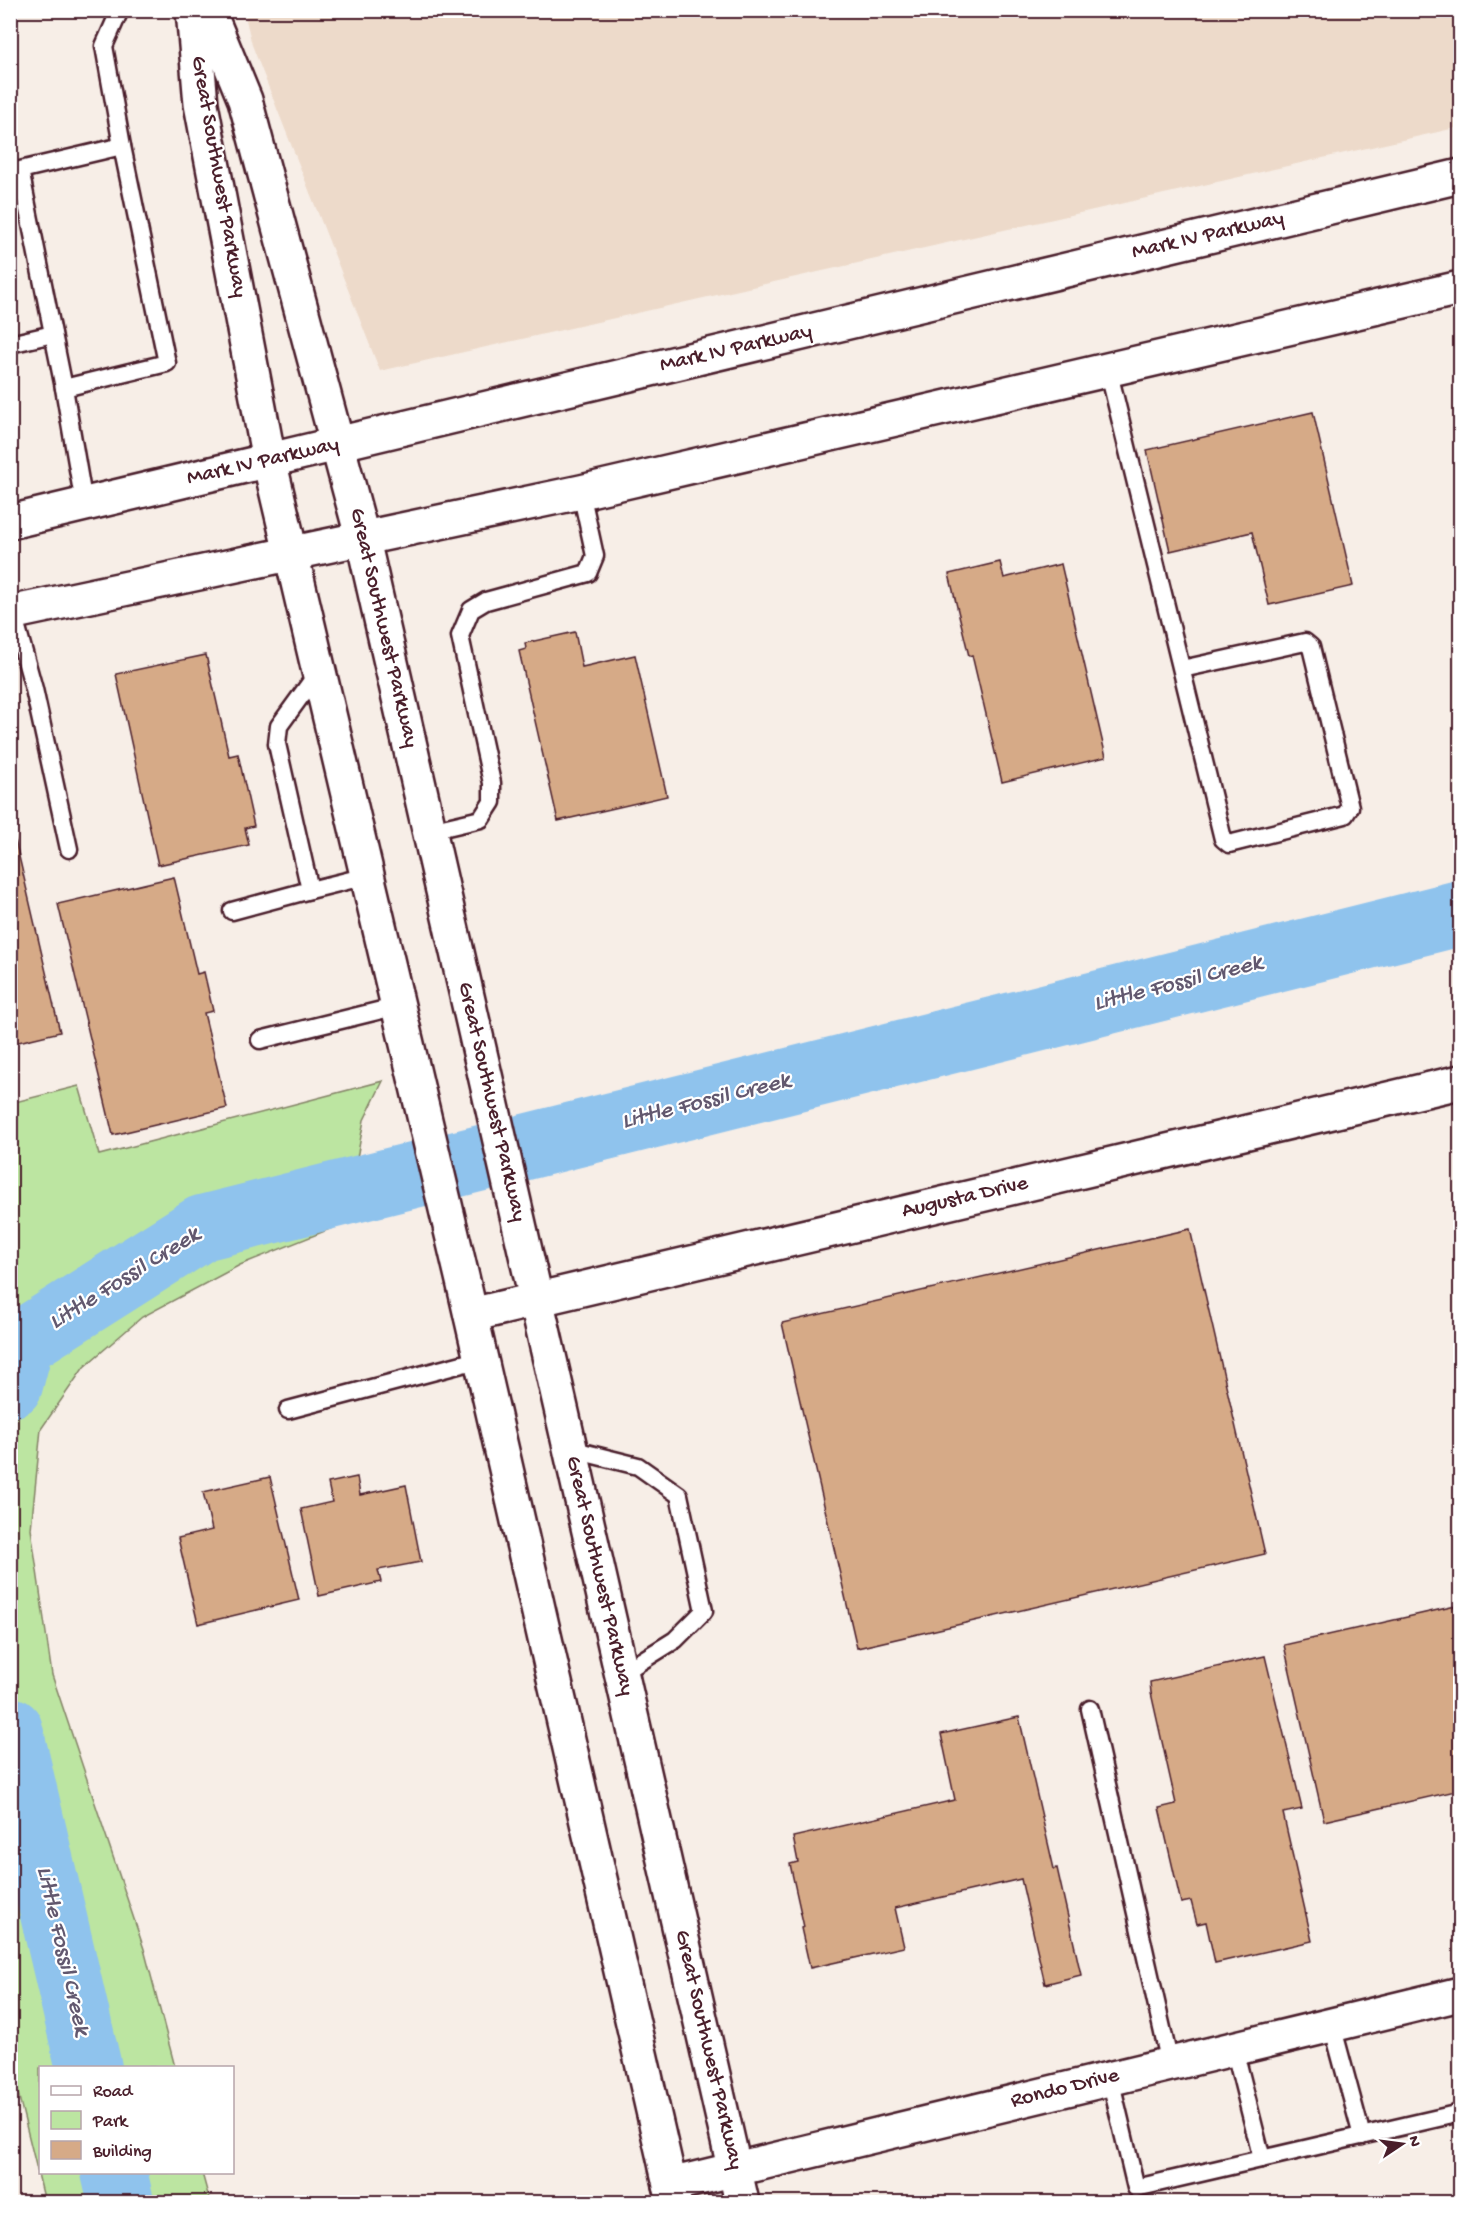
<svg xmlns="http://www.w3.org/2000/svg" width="1471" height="2213" font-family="'Gochi Hand',sans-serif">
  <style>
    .built { fill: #eddaca }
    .green { fill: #bce5a1; stroke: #838266; stroke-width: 1.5 }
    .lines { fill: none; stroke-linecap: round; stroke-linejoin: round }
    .river { stroke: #8fc3ed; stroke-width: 66 }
    .building { fill: #d6aa87; stroke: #4a1f2b; stroke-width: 1.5 }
    .lane-casing { stroke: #4a1f2b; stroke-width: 21 }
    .street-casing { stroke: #4a1f2b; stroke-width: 38 }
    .secondary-casing { stroke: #4a1f2b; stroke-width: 38 }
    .lane { stroke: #fff; stroke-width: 16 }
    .street { stroke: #fff; stroke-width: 33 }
    .secondary { stroke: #fff; stroke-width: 33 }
    .labels { text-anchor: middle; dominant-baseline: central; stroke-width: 4.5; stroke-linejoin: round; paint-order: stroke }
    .street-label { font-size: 22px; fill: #4a1f2b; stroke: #fff }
    .water-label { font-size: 24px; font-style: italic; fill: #62586f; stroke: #fff }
  </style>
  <rect width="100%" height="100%" fill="#f7eee7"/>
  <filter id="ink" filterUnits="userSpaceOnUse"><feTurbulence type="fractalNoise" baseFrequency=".0167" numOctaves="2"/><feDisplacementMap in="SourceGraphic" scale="12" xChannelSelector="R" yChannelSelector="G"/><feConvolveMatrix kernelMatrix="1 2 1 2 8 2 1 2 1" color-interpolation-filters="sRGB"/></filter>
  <g filter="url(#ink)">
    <path class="built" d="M244 11H1460V127L380 371 252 45Z"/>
    <path class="green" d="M383 1081 364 1120 345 1223 240 1265 142 1317 84 1367 41 1429 31 1529 52 1675 144 1949 175 2067 40 2068V2172L202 2173 210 2202H45L10 2061 11 1103 79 1086 99 1155Z"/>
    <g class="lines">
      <g class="river">
        <path d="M10 1385 21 1343 202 1228 1460 913"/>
        <path d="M10 1730 89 2068"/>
        <path d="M114 2172 121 2202"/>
      </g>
    </g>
    <g class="building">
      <path d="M1313 412 1353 586 1269 605 1252 532 1170 551 1147 450Z"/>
      <path d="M1000 562 1004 578 1061 564 1106 757 1002 782 972 655 969 656 949 574Z"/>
      <path d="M575 632 582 667 635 655 667 796 558 821 519 651 526 649 525 643Z"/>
      <path d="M206 655 229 756 238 754 254 826 245 828 249 845 158 865 116 674Z"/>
      <path d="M10 818 60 1032 10 1044Z"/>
      <path d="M174 877 197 974 204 972 213 1011 204 1013 227 1108 113 1135 58 904Z"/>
      <path d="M1190 1229 1265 1554 857 1648 782 1323Z"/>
      <path d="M270 1477 299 1600 198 1624 178 1538 212 1530 203 1492Z"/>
      <path d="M357 1477 360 1495 406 1485 421 1562 378 1570 381 1582 319 1596 301 1509 332 1502 328 1483Z"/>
      <path d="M1460 1605V1790L1324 1821 1284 1645Z"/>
      <path d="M1265 1656 1302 1809 1283 1813 1312 1941 1215 1963 1206 1922 1197 1924 1191 1901 1181 1903 1159 1808 1176 1804 1151 1693 1150 1682Z"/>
      <path d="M1019 1717 1054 1869 1057 1868 1081 1975 1045 1984 1021 1879 895 1908 904 1947 810 1968 801 1928 804 1927 790 1864 798 1862 793 1837 955 1800 941 1734Z"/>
    </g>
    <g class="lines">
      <defs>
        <g id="lane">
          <path d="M10 344 53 334"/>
          <path d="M1108 369 1223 839 1229 844 1345 815 1350 807 1311 647 1305 642 1182 669"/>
          <path d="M64 388 167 363 122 146"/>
          <path d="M84 504 64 388 20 170 122 146 104 46 120 10"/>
          <path d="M13 613 34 689 69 849"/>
          <path d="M430 831 481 819 492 802V783L460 636 471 610 486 601 588 573 595 556 581 492"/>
          <path d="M310 890 367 876"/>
          <path d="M232 911 310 890 277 744 279 726 319 671"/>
          <path d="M260 1040 398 1006"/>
          <path d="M288 1410 481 1359"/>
          <path d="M570 1449 638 1466 679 1495 704 1611 675 1640 622 1673"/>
          <path d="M1090 1709 1170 2064"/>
          <path d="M1332 2025 1362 2136"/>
          <path d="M1234 2048 1262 2159"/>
          <path d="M1110 2078 1136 2188 1460 2113"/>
        </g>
        <g id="street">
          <path d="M471 1315 1460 1082"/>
          <path d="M670 2185 1460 1994"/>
        </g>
        <g id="secondary">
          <path d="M193 10 201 104 269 460 463 1281 674 2202"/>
          <path d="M208 10 245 100 363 540 742 2202"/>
          <path d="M10 522 1460 176"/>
          <path d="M10 613 581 492 1460 288"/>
        </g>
      </defs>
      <use href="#lane" class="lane-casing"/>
      <use href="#street" class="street-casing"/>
      <use href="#secondary" class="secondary-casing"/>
      <use href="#lane" class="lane"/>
      <use href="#street" class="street"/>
      <use href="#secondary" class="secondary"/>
    </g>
  </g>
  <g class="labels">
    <g class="street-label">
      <text transform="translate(218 177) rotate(80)">Great Southwest Parkway</text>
      <text transform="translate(1208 236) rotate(-13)">Mark IV Parkway</text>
      <text transform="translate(736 349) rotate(-13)">Mark IV Parkway</text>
      <text transform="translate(263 462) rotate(-13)">Mark IV Parkway</text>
      <text transform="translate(383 628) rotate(77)">Great Southwest Parkway</text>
      <text transform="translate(491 1102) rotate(77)">Great Southwest Parkway</text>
      <text transform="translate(965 1198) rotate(-13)">Augusta Drive</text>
      <text transform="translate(599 1576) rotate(77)">Great Southwest Parkway</text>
      <text transform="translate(708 2050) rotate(77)">Great Southwest Parkway</text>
      <text transform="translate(1065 2089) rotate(-14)">Rondo Drive</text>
    </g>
    <g class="water-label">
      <text transform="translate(1178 984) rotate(-14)">Little Fossil Creek</text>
      <text transform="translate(706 1102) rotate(-14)">Little Fossil Creek</text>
      <text transform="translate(125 1279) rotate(-32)">Little Fossil Creek</text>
      <text transform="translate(62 1951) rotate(77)">Little Fossil Creek</text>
    </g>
  </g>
  <rect width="1471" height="2213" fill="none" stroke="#fff" stroke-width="36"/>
  <rect x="18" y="18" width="1435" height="2177" fill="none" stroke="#4a1f2b" stroke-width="2" filter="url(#ink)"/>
  <rect x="39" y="2066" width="195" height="108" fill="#ffffff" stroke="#b7a5aa" stroke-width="1.5"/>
  <rect x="51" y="2086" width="30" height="9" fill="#ffffff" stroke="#b7a5aa" stroke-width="1.5"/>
  <text x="93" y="2096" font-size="18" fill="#4a1f2b">Road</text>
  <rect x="51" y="2111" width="30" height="18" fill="#bce5a1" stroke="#b7a5aa" stroke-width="1.5"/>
  <text x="93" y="2126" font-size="18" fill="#4a1f2b">Park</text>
  <rect x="51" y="2141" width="30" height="18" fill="#d6aa87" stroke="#b7a5aa" stroke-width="1.5"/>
  <text x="93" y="2156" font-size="18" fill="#4a1f2b">Building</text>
  <g transform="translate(1402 2144) rotate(77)" stroke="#ffffff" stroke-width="4.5" paint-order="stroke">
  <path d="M0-4.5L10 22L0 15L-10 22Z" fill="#4a1f2b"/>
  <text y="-9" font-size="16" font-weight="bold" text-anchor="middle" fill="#4a1f2b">N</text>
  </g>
</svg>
